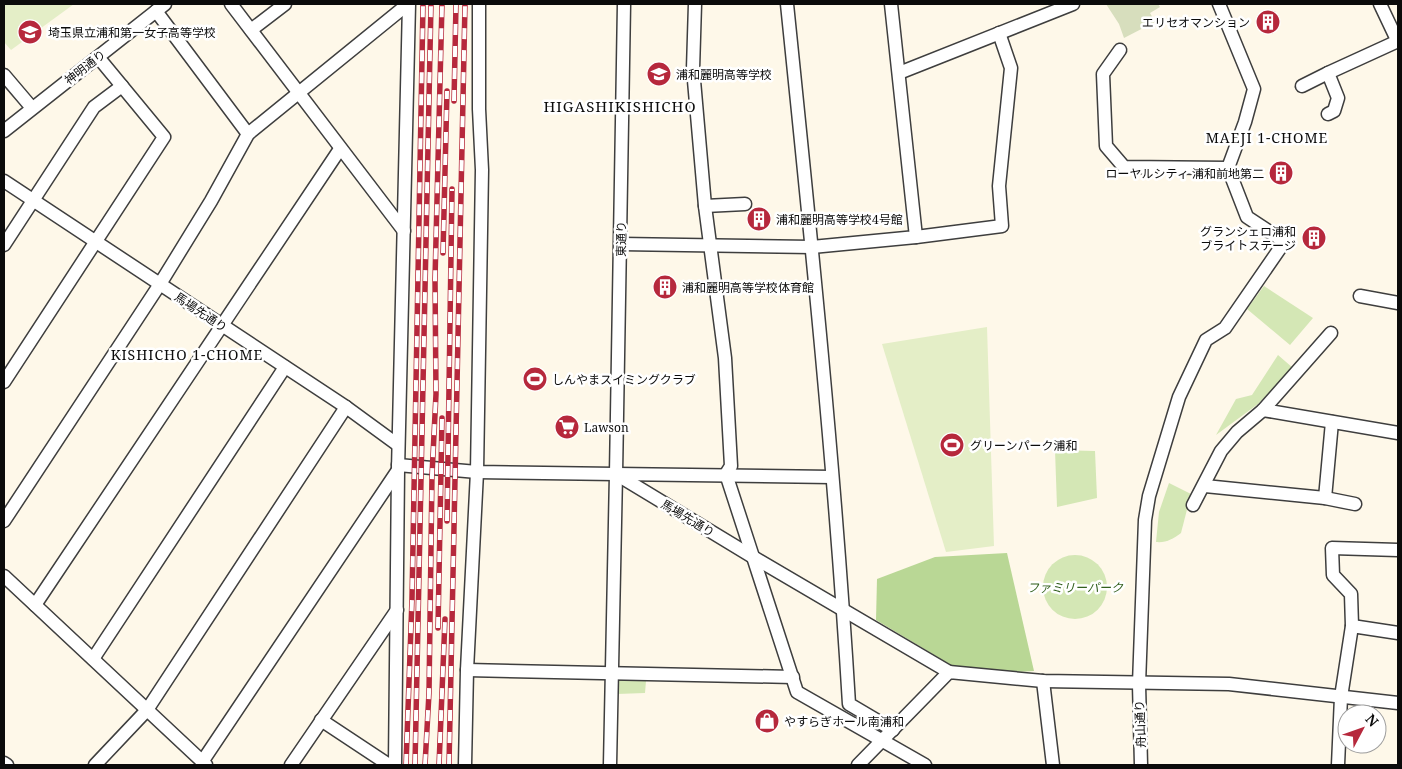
<svg xmlns="http://www.w3.org/2000/svg" width="1402" height="769" font-family="'Noto Serif','Noto Sans JP',serif">
  <style>
    .green { fill: #d4e7b5 }
    .forest { fill: #b9d795 }
    .cemetery { fill: #d7debd }
    .pitch { fill: #e4eec7 }
    .lines { fill: none; stroke-linecap: round; stroke-linejoin: round }
    .minor-casing { stroke: #3e3e3e; stroke-width: 15 }
    .minor { stroke: #fff; stroke-width: 12 }
    .rail-casing { stroke: #b6283c; stroke-width: 5.5 }
    .rail { stroke: #fff; stroke-width: 4; stroke-dasharray: 11; stroke-linecap: butt }
    .labels { text-anchor: middle; dominant-baseline: central; stroke-width: 5; stroke-linejoin: round; paint-order: stroke }
    .poi-label { font-size: 12px; fill: #0b0b0b; stroke: #fff; text-anchor: start }
    .street-label { font-size: 12px; fill: #0b0b0b; stroke: #fff }
    .park-label { font-size: 12px; font-style: italic; fill: #32601e; stroke: #fff }
    .neighbourhood-label { font-size: 14px; letter-spacing: 1px; fill: #0b0b0b; stroke: #fff }
    .quarter-label { font-size: 15px; letter-spacing: 1px; fill: #0b0b0b; stroke: #fff }
  </style>
  <rect width="100%" height="100%" fill="#fef8e9"/>
  <g class="green">
    <path d="M1264 286 1313 318 1290 345 1247 309Z"/>
    <path d="M1278 355 1293 368 1258 404 1216 435 1236 399 1252 395Z"/>
    <path d="M1055 450 1095 451 1097 498 1057 507Z"/>
    <path d="M1169 483 1191 494 1181 533C1173 539 1166 543 1156 542L1159 512Z"/>
    <circle cx="1075" cy="587" r="32"/>
    <path d="M619 679 646 681 645 693 617 694 616 683Z"/>
  </g>
  <path class="forest" d="M1007 553 1034 671 983 674 951 665 876 620 877 579 935 557Z"/>
  <path class="cemetery" d="M1106 4H1158L1160 7 1150 13 1155 22 1124 38 1119 24Z"/>
  <g class="pitch">
    <path d="M4 4H74L11 50 4 42Z"/>
    <path d="M987 327 994 546 946 552 882 344Z"/>
  </g>
  <g class="lines">
    <defs>
      <g id="minor">
        <path d="M231 4 404 231"/>
        <path d="M695 4 693 69 705 206 725 358 731 466 726 474 797 692 925 765"/>
        <path d="M787 4C811 237 835 470 849 704L893 730"/>
        <path d="M1219 4 1254 89 1245 122 1228 168 1247 217 1285 242"/>
        <path d="M1380 4 1398 42"/>
        <path d="M156 11 248 134"/>
        <path d="M251 30 285 4"/>
        <path d="M1120 50 1103 74 1106 146 1124 167 1228 168"/>
        <path d="M899 73 1073 4"/>
        <path d="M4 75 32 108"/>
        <path d="M1302 86 1328 73"/>
        <path d="M1328 114 1334 111 1338 98 1328 73 1398 41"/>
        <path d="M4 131 165 4"/>
        <path d="M4 181 346 407 398 445"/>
        <path d="M705 206 745 204"/>
        <path d="M916 237 1002 226 999 186 1011 68 999 33"/>
        <path d="M621 244 812 247 916 237 891 4"/>
        <path d="M4 245 94 107 122 86"/>
        <path d="M1360 296 1398 303"/>
        <path d="M1331 333 1263 410 1398 433"/>
        <path d="M4 382 164 137 98 57"/>
        <path d="M398 465 477 472 616 474 753 557 949 672"/>
        <path d="M616 474 624 4"/>
        <path d="M1205 486 1325 498 1355 504"/>
        <path d="M1325 498 1332 422"/>
        <path d="M1193 505 1221 451 1237 432 1263 410"/>
        <path d="M4 521 160 284 211 201 248 134 408 4"/>
        <path d="M4 576 206 765"/>
        <path d="M35 605 340 149"/>
        <path d="M1352 626 1351 594 1333 575 1332 548 1398 550"/>
        <path d="M93 659 285 367"/>
        <path d="M467 670 793 677"/>
        <path d="M1043 681 1053 765"/>
        <path d="M321 720 389 765"/>
        <path d="M202 762 398 470"/>
        <path d="M4 763 7 765"/>
        <path d="M95 765 147 710 346 407"/>
        <path d="M291 765 397 610"/>
        <path d="M395 765 398 470 409 4"/>
        <path d="M465 765 467 670 477 472 482 170 479 109V4"/>
        <path d="M610 765 616 474 832 477"/>
        <path d="M858 765 949 672 1043 681 1229 684 1398 703"/>
        <path d="M1141 765 1139 684 1145 520 1149 496 1179 397 1206 340 1225 328 1285 241"/>
        <path d="M1338 765 1341 697 1352 626 1398 633"/>
      </g>
    </defs>
    <use href="#minor" class="minor-casing"/>
    <use href="#minor" class="minor"/>
    <defs>
      <g id="rail">
        <path d="M454 101 456 4"/>
        <path d="M443 253 447 91"/>
        <path d="M447 521 452 189"/>
        <path d="M438 628 442 418"/>
        <path d="M406 765 412 599 423 4"/>
        <path d="M415 765 431 4"/>
        <path d="M425 765 429 693 432 475 436 394 435 279 442 4"/>
        <path d="M439 765 445 619"/>
        <path d="M449 765 465 4"/>
      </g>
    </defs>
    <use href="#rail" class="rail-casing"/>
    <use href="#rail" class="rail"/>
  </g>
  <defs>
    <symbol id="building-disc" viewBox="-11 -11 22 22"><circle r="9.5" fill="#b6283c" stroke="#fff"/><path d="M-4-6H4V6H1V3H-1V6H-4ZM-2.5-4.3h1.7v1.8h-1.7ZM.8-4.3h1.7v1.8H.8ZM-2.5-1h1.7V.8h-1.7ZM.8-1h1.7V.8H.8Z" fill="#fff"/></symbol>
    <symbol id="school-disc" viewBox="-11 -11 22 22"><circle r="9.5" fill="#b6283c" stroke="#fff"/><path d="M0-5L7-2L0 1L-7-2ZM-4 1L0 2.5L4 1V4Q0 6-4 4Z" fill="#fff"/></symbol>
    <symbol id="stadium-disc" viewBox="-11 -11 22 22"><circle r="9.5" fill="#b6283c" stroke="#fff"/><path d="M0-5a6.5 5 0 1 0 0 10a6.5 5 0 1 0 0-10ZM-3.5-1.8h7v3.6h-7Z" fill="#fff"/></symbol>
    <symbol id="supermarket-disc" viewBox="-11 -11 22 22"><circle r="9.5" fill="#b6283c" stroke="#fff"/><path d="M-6-5.5h2.5l.6 2H6L4.5 2H-2.5L-4.4-4H-6ZM-1.5 3.2a1.3 1.3 0 1 0 .1 0ZM3 3.2a1.3 1.3 0 1 0 .1 0Z" fill="#fff"/></symbol>
    <symbol id="shop-disc" viewBox="-11 -11 22 22"><circle r="9.5" fill="#b6283c" stroke="#fff"/><path d="M-5-2.5h2.3a2.7 3.5 0 0 1 5.4 0H5L5.5 6h-11ZM-1.5-2.5h3a1.5 2.3 0 0 0-3 0Z" fill="#fff"/></symbol>
  </defs>
  <g fill-rule="evenodd">
    <use href="#building-disc" x="1254" y="8" width="28" height="28"/>
    <use href="#school-disc" x="16" y="18" width="28" height="28"/>
    <use href="#school-disc" x="645" y="60" width="28" height="28"/>
    <use href="#building-disc" x="1267" y="159" width="28" height="28"/>
    <use href="#building-disc" x="745" y="205" width="28" height="28"/>
    <use href="#building-disc" x="1300" y="224" width="28" height="28"/>
    <use href="#building-disc" x="651" y="273" width="28" height="28"/>
    <use href="#stadium-disc" x="521" y="365" width="28" height="28"/>
    <use href="#supermarket-disc" x="553" y="413" width="28" height="28"/>
    <use href="#stadium-disc" x="938" y="431" width="28" height="28"/>
    <use href="#shop-disc" x="753" y="707" width="28" height="28"/>
  </g>
  <g class="labels">
    <g class="poi-label">
      <text x="1250" y="22" text-anchor="end">エリセオマンション</text>
      <text x="48" y="32">埼玉県立浦和第一女子高等学校</text>
      <text x="676" y="74">浦和麗明高等学校</text>
      <text x="1264" y="173" text-anchor="end">ローヤルシティ 浦和前地第二</text>
      <text x="776" y="219">浦和麗明高等学校4号館</text>
      <text x="1296" y="231" text-anchor="end">グランシェロ浦和<tspan x="1296" dy="14">ブライトステージ</tspan></text>
      <text x="682" y="287">浦和麗明高等学校体育館</text>
      <text x="552" y="379">しんやまスイミングクラブ</text>
      <text x="584" y="427">Lawson</text>
      <text x="970" y="445">グリーンパーク浦和</text>
      <text x="784" y="721">やすらぎホール南浦和</text>
    </g>
    <g class="street-label">
      <text transform="translate(85 67) rotate(-38)">神明通り</text>
      <text transform="translate(621 239) rotate(-89)">東通り</text>
      <text transform="translate(201 312) rotate(34)">馬場先通り</text>
      <text transform="translate(688 518) rotate(31)">馬場先通り</text>
      <text transform="translate(1140 724) rotate(-92)">舟山通り</text>
    </g>
    <g class="park-label">
      <text x="1075" y="587">ファミリーパーク</text>
    </g>
    <g class="neighbourhood-label">
      <text x="1267" y="137">MAEJI 1-CHOME</text>
      <text x="187" y="354">KISHICHO 1-CHOME</text>
    </g>
    <g class="quarter-label">
      <text x="620" y="106">HIGASHIKISHICHO</text>
    </g>
  </g>
  <rect width="1402" height="769" fill="none" stroke="#0b0b0b" stroke-width="10"/>
  <g transform="translate(1362 729) rotate(49)"><circle r="24" fill="#ffffff" stroke="#9d9d9d"/>
  <path d="M0-4L9 19L0 12L-9 19Z" fill="#b6283c"/>
  <text y="-8" font-size="14" font-weight="bold" text-anchor="middle" fill="#0b0b0b">N</text>
  </g>
</svg>
